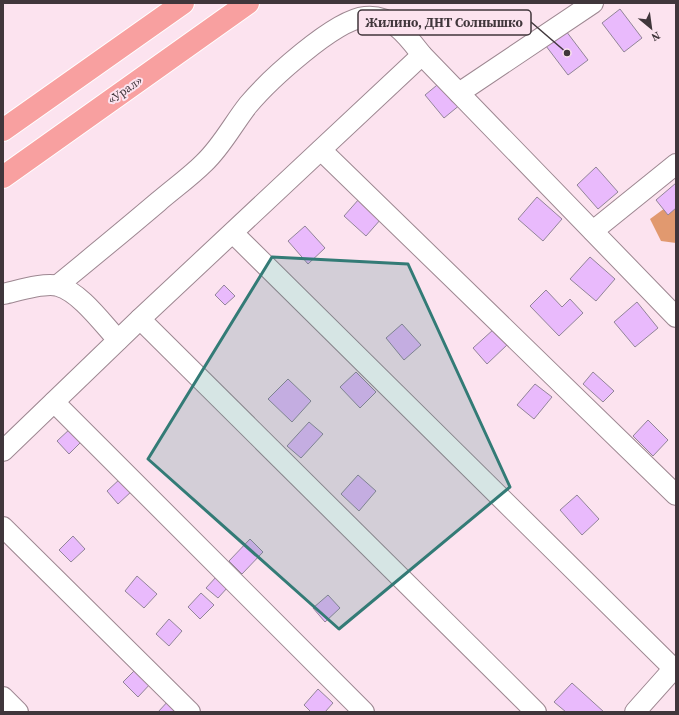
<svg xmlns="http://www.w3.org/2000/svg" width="679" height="715" font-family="'Source Serif 4',serif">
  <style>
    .forest { fill: #e1996f }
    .building { fill: #e9bafc; stroke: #928598 }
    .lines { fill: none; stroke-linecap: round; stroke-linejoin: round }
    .minor-casing { stroke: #9d8791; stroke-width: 22 }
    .highway-casing { stroke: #fff; stroke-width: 24 }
    .minor { stroke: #fff; stroke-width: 20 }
    .highway { stroke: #f8a0a0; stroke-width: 22 }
    .marked { fill: #337b76; fill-opacity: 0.2; stroke: #337b76; stroke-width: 3; stroke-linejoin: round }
    .labels { text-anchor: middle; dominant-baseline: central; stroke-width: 4; stroke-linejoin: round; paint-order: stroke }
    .street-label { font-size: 12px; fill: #40363b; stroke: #fce3ef }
    .leader { fill: none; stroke: #40363b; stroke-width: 1.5 }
    .callout-dot { fill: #40363b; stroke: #fce3ef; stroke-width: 1.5 }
    .callout { fill: #fce3ef; stroke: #40363b; stroke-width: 1.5 }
    .callout-label { font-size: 13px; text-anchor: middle; font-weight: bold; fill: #40363b }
  </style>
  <rect width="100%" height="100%" fill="#fce3ef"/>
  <path class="forest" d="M676 200V243L661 241 650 219Z"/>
  <g class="building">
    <path d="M620 9 642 38 624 52 602 23Z"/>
    <path d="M566 31 588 60 568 75 546 46Z"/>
    <path d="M442 81 461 104 444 118 425 95Z"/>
    <path d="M596 167 618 192 598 209 577 185Z"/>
    <path d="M676 183V208L668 215 656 200Z"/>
    <path d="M537 197 562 219 543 241 518 219Z"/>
    <path d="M359 199 381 219 366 236 344 216Z"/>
    <path d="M305 226 325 248 308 264 288 241Z"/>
    <path d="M590 257 615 279 596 301 570 279Z"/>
    <path d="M224 285 235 296 225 305 215 295Z"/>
    <path d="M546 290 562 307 570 299 583 313 559 336 530 306Z"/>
    <path d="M637 302 658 328 635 347 614 322Z"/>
    <path d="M402 324 421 345 404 360 386 338Z"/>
    <path d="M494 329 508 344 487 364 473 348Z"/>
    <path d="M356 372 376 392 360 408 340 387Z"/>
    <path d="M593 372 614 391 603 402 583 384Z"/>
    <path d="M288 379 311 401 292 422 268 399Z"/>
    <path d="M535 384 552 397 534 419 517 405Z"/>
    <path d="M648 420 668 440 653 456 633 436Z"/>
    <path d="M309 422 323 434 301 458 287 446Z"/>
    <path d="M71 428 83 440 69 454 57 441Z"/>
    <path d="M358 475 376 491 359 511 341 494Z"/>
    <path d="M121 478 133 490 118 504 107 491Z"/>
    <path d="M577 495 599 519 582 535 560 510Z"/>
    <path d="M73 536 85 549 71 562 59 550Z"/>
    <path d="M250 539 263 552 242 574 229 561Z"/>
    <path d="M137 576 157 594 144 608 125 591Z"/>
    <path d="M217 576 228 587 218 598 206 588Z"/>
    <path d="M201 593 214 605 200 619 188 607Z"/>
    <path d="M328 595 340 608 325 622 313 608Z"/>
    <path d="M169 619 182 631 169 646 156 634Z"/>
    <path d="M137 668 152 682 138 697 123 682Z"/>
    <path d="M572 683 604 712H566L554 702Z"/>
    <path d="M318 689 333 703 325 712H311L304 705Z"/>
    <path d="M170 699 184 712H158Z"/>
  </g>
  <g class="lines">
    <defs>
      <g id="minor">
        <path d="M459 93 593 3"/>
        <path d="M321 150 676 495"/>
        <path d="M593 231 676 164"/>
        <path d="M233 233 674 669"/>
        <path d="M58 285C91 258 125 230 158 202 173 189 190 177 204 163 222 146 233 124 248 105 268 81 334 20 365 17 392 14 408 37 422 55L676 317"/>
        <path d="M3 294C17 291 45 282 58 286 80 292 103 324 118 340"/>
        <path d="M140 319 536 712"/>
        <path d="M54 402 364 712"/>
        <path d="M3 451 140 319 422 55"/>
        <path d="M3 527 190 712"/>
        <path d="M3 697 18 712"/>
        <path d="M635 712 676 666"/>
      </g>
      <g id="highway">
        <path d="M3 130 183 3"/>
        <path d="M3 177 248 3"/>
      </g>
    </defs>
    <use href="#minor" class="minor-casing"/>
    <use href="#highway" class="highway-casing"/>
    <use href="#minor" class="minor"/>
    <use href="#highway" class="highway"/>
  </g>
  <path class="marked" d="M272 257 408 264 510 487 339 629 148 459Z"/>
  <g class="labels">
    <g class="street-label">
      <text transform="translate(125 90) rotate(-35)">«Урал»</text>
    </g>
  </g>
  <path class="leader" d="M567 53L531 22"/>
  <circle class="callout-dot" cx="567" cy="53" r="4"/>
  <rect class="callout" x="358" y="10" width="173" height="25" rx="4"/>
  <g class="callout-label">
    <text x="444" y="27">Жилино, ДНТ Солнышко</text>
  </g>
  <rect width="679" height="715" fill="none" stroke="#40363b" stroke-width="8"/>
  <g transform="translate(651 28) rotate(151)" stroke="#fce3ef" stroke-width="3" paint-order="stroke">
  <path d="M0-3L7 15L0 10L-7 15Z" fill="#40363b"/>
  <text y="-6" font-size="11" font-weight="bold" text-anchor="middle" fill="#40363b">N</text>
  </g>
</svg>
